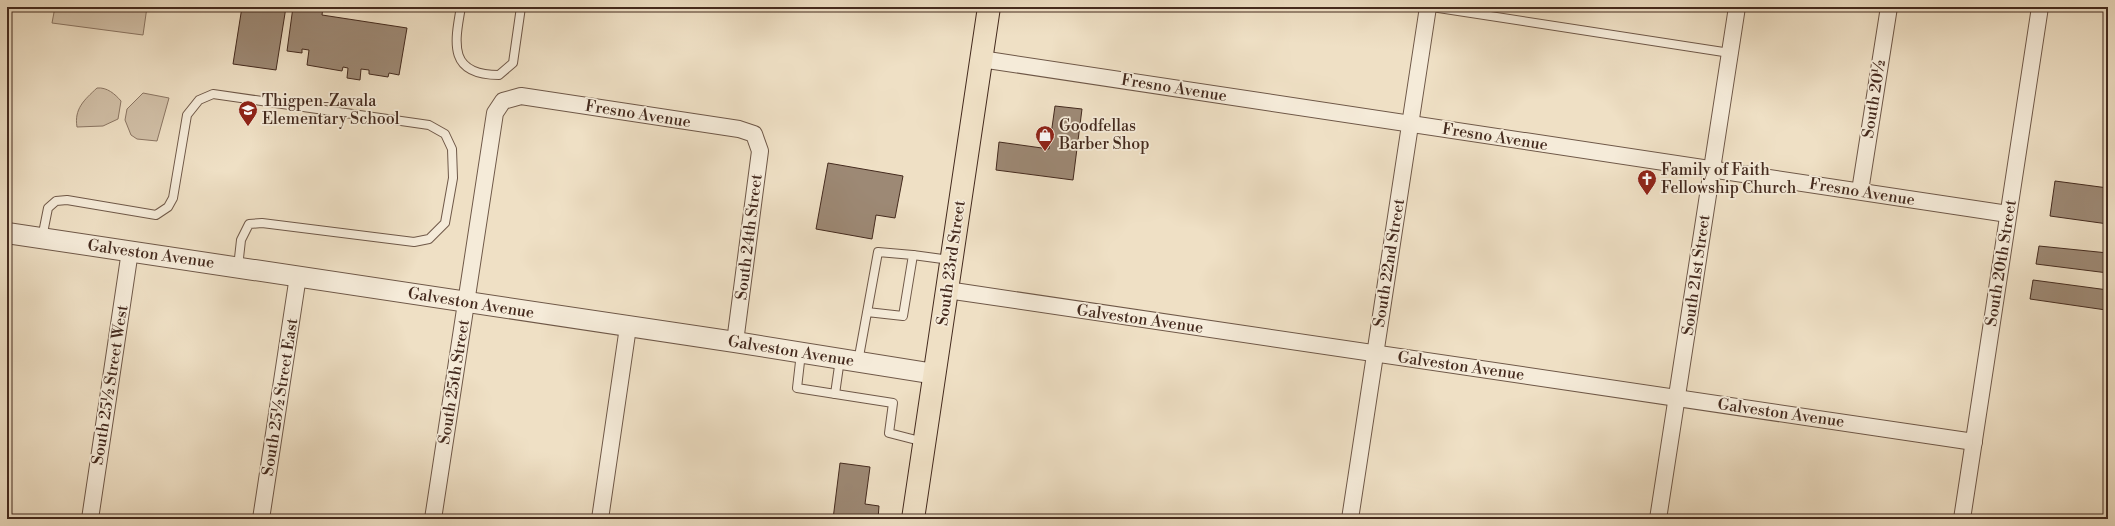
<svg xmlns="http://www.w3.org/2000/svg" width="2115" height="526" font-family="'Libre Bodoni',serif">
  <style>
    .green { fill: #d2c1a9; stroke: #8b7664 }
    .building { fill: #9d8975; stroke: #442a1e }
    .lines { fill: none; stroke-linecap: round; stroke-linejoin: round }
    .service-casing { stroke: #6f5848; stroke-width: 10 }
    .minor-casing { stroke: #6f5848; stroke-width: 18 }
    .tertiary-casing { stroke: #6f5848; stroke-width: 22 }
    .primary-casing { stroke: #442a1e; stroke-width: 24 }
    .service { stroke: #f5ebd9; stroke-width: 8 }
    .minor { stroke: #f5ebd9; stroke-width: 16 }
    .tertiary { stroke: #f5ebd9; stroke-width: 20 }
    .primary { stroke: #efe0c5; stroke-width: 22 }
    .labels { text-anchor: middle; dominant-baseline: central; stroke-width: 3.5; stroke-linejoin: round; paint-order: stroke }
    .street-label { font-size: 16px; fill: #442a1e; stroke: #f5ebd9 }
    .poi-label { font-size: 16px; fill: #442a1e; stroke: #f5ebd9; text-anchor: start }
  </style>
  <rect width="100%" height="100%" fill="#efe0c5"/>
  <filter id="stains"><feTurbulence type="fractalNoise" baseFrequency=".005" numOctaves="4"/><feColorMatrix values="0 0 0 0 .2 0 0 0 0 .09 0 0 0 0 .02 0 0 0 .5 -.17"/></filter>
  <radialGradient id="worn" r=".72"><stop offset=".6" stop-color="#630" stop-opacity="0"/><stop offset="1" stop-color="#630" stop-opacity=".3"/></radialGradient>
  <g class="green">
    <path d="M55 7H147L143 35 52 23Z"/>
    <path d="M97 88C107 87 115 94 121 101L118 119 103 126 77 127C74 109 84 100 97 88Z"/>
    <path d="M143 93 169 98 157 141 137 139 131 135 125 120 127 109Z"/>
  </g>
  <g class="building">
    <path d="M242 7H286L276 70 233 64Z"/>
    <path d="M293 7H323L322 15 407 28 399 75 389 73 388 77 369 74V70L361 69 360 80 347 78 348 68 343 67 342 71 307 65 309 50 302 49V53L287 51Z"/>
    <path d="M1055 106 1082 109 1073 180 996 170 999 142 1049 149Z"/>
    <path d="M828 163 903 176 895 218 876 215 872 239 816 229Z"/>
    <path d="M2055 181 2108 188V224L2050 216Z"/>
    <path d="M2039 246 2108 253V273L2036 264Z"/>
    <path d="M2033 280 2108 290 2106 310 2030 299Z"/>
    <path d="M840 463 870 467 865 504 879 506 878 519H833Z"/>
  </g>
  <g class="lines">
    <defs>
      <g id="service">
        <path d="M461 7C454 45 449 75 499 75L513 63 521 7"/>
        <path d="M1432 7 1730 53"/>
        <path d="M42 238 48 208 56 201 67 200 156 215 168 207 173 198 187 115 199 100 213 94 429 125 445 134 452 149 453 178 445 223 429 239 414 242 262 223 249 224 241 240 238 267"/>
        <path d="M913 255 950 260"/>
        <path d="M801 353 797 388 893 403 889 433 924 442"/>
        <path d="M858 362 878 252 913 255 903 316 867 312"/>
        <path d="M835 394 840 359"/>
      </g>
      <g id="minor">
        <path d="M981 59 2008 214"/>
        <path d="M1860 191 1889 7"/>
        <path d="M947 290 1974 442"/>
        <path d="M90 519 130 251"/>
        <path d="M261 519 298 276"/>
        <path d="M433 519 495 113 503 101 521 96 739 129 754 134 760 151 735 342"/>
        <path d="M600 519 628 327"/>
        <path d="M1350 519 1428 7"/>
        <path d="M1658 519 1737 7"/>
        <path d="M1962 519 2040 7"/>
      </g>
      <path id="tertiary" d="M7 233 735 342 935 374"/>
      <path id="primary" d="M913 519 989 7"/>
    </defs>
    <use href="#service" class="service-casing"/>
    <use href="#minor" class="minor-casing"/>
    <use href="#tertiary" class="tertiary-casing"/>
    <use href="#primary" class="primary-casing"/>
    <use href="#service" class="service"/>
    <use href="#minor" class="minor"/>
    <use href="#tertiary" class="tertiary"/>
    <use href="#primary" class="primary"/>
  </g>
  <defs>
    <symbol id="school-pin" viewBox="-11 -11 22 30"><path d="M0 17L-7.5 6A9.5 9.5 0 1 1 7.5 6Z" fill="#8f2418" stroke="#f5ebd9"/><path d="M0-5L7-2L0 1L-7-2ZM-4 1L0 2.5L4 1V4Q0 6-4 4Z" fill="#fff"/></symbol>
    <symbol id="shop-pin" viewBox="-11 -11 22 30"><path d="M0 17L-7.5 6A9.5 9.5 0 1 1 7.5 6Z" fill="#8f2418" stroke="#f5ebd9"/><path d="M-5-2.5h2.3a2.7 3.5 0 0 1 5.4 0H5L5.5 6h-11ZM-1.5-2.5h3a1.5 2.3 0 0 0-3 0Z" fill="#fff"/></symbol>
    <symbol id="church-pin" viewBox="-11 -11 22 30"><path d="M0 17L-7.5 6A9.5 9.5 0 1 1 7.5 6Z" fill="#8f2418" stroke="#f5ebd9"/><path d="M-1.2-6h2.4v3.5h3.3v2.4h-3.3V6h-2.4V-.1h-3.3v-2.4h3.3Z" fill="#fff"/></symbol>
  </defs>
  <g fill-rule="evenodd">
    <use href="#school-pin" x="237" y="99" width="22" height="30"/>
    <use href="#shop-pin" x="1034" y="124" width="22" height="30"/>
    <use href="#church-pin" x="1636" y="168" width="22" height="30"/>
  </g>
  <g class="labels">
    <g class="street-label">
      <text transform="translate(1174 88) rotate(9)">Fresno Avenue</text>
      <text transform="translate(1874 99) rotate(-81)">South 20½</text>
      <text transform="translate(638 114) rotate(9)">Fresno Avenue</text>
      <text transform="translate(1495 137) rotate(9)">Fresno Avenue</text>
      <text transform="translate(1862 192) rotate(9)">Fresno Avenue</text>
      <text transform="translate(749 237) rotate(-83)">South 24th Street</text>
      <text transform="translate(151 254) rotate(8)">Galveston Avenue</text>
      <text transform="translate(951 263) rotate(-82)">South 23rd Street</text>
      <text transform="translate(1389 263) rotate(-81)">South 22nd Street</text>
      <text transform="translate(2001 263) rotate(-81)">South 20th Street</text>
      <text transform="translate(1696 275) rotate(-82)">South 21st Street</text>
      <text transform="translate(471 303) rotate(9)">Galveston Avenue</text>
      <text transform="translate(1140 319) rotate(8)">Galveston Avenue</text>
      <text transform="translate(791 351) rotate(9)">Galveston Avenue</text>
      <text transform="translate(1461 366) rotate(8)">Galveston Avenue</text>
      <text transform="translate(454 382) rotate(-81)">South 25th Street</text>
      <text transform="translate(110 385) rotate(-81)">South 25½ Street West</text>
      <text transform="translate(280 397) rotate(-81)">South 25½ Street East</text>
      <text transform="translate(1781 413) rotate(8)">Galveston Avenue</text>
    </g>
    <g class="poi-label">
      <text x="262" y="101">Thigpen-Zavala<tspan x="262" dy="18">Elementary School</tspan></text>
      <text x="1059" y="126">Goodfellas<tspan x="1059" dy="18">Barber Shop</tspan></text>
      <text x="1661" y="170">Family of Faith<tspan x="1661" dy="18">Fellowship Church</tspan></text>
    </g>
  </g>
  <rect width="2115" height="526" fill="none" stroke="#efe0c5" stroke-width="24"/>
  <rect x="8" y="8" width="2099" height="510" fill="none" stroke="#442a1e" stroke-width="2"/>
  <rect x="12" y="12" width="2091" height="502" fill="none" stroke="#442a1e"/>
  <rect width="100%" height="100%" filter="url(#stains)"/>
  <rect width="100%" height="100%" fill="url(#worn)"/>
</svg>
